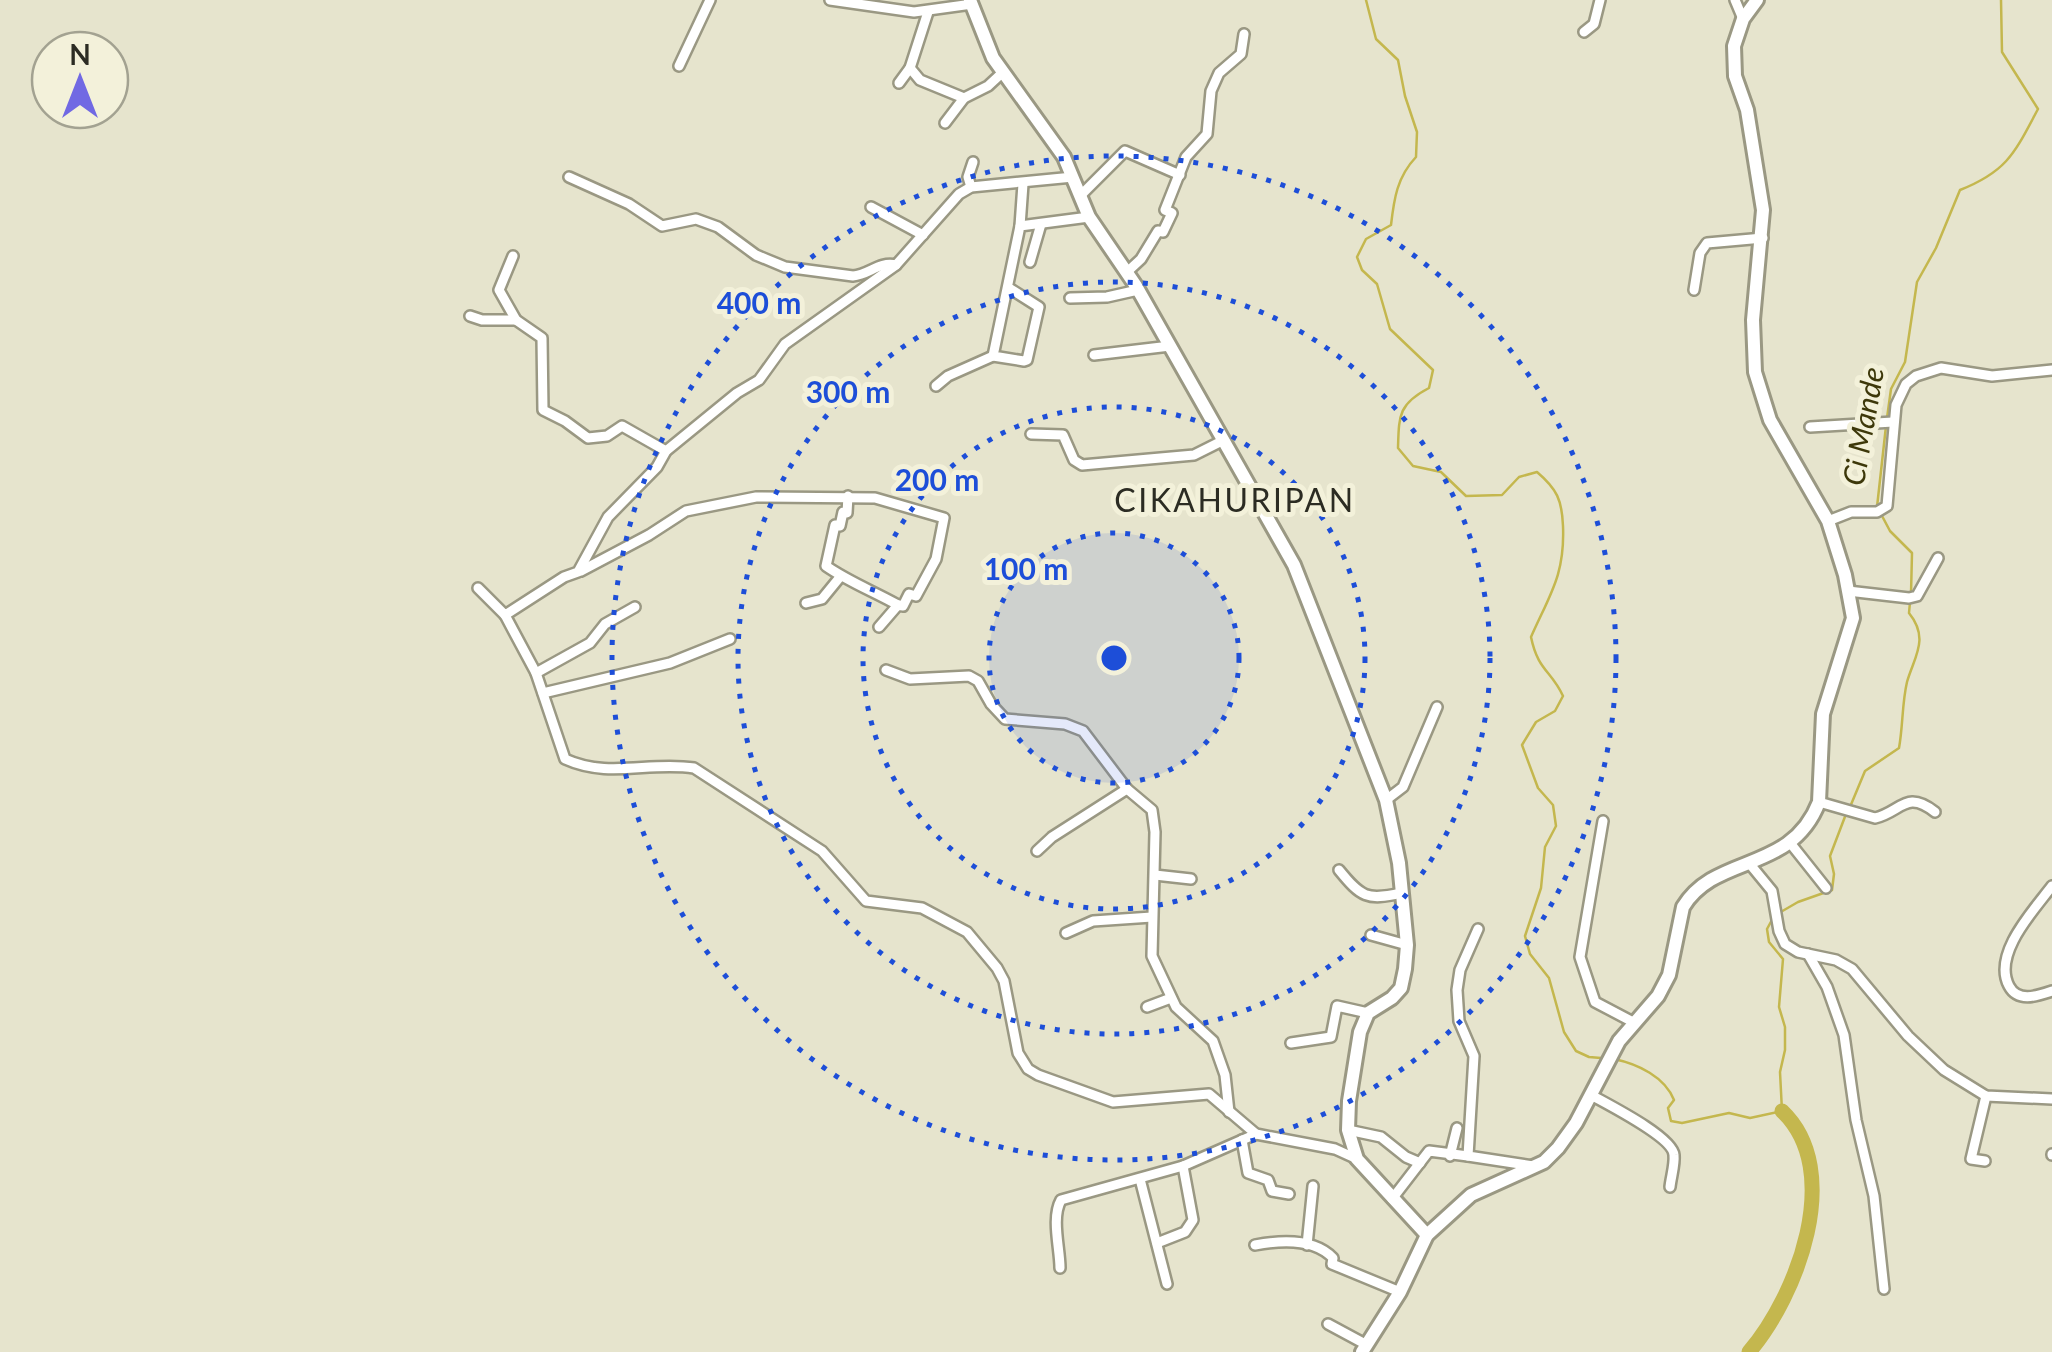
<svg xmlns="http://www.w3.org/2000/svg" width="2052" height="1352" font-family="Lato,sans-serif">
  <style>
    .lines { fill: none; stroke-linecap: round; stroke-linejoin: round }
    .stream { stroke: #c4b74e; stroke-width: 2.5 }
    .river { stroke: #c4b74e; stroke-width: 15 }
    .street-casing { stroke: #9a9883; stroke-width: 14 }
    .secondary-casing { stroke: #9a9883; stroke-width: 18 }
    .street { stroke: #fff; stroke-width: 9 }
    .secondary { stroke: #fff; stroke-width: 12 }
    .ring { fill: none; stroke: #1d4ed8; stroke-width: 5; stroke-dasharray: 5 10 }
    .labels { text-anchor: middle; dominant-baseline: central; stroke-width: 10; stroke-linejoin: round; paint-order: stroke }
    .water-label { font-size: 30px; font-style: italic; fill: #3d380a; stroke: #f3f1da }
    .quarter-label { font-size: 32px; letter-spacing: 2.5px; fill: #2c2c23; stroke: #f3f1da }
    .centre { fill: #1d4ed8; stroke: #f3f1da; stroke-width: 5 }
    .ring-label { font-size: 30px; text-anchor: middle; font-weight: bold; fill: #1d4ed8; stroke: #f3f1da; stroke-width: 10; stroke-linejoin: round; paint-order: stroke }
  </style>
  <rect width="100%" height="100%" fill="#e6e4cd"/>
  <g class="lines">
    <g class="stream">
      <path d="M1366 0 1376 39 1398 60 1405 96 1417 132 1416 157C1397 177 1394 199 1391 225L1366 239 1357 257 1362 270 1377 284 1390 329 1433 370 1429 388C1398 404 1399 416 1398 448L1413 466 1441 472 1466 496 1502 495 1519 477 1537 472C1557 489 1562 500 1563 526 1565 575 1550 594 1531 637 1538 671 1551 670 1563 696L1555 711 1536 722 1522 745 1538 788 1553 805 1556 826 1545 847 1541 888 1525 936 1530 954 1549 978 1564 1032 1576 1051 1589 1057 1601 1058"/>
      <path d="M1887 418 1891 389 1905 362 1917 282 1936 248 1960 190C2008 171 2015 152 2038 109L2002 52 2001 0"/>
      <path d="M1877 507 1886 426"/>
      <path d="M1881 514 1890 531 1912 553 1911 594"/>
      <path d="M1850 807 1865 771 1899 748C1903 726 1902 703 1907 682 1914 657 1930 639 1909 613L1910 602"/>
      <path d="M1779 913 1798 902 1832 890 1834 874 1830 856 1846 814"/>
      <path d="M1614 1059C1638 1064 1665 1077 1674 1100L1668 1108 1671 1121 1682 1123 1729 1113 1750 1118 1782 1111 1780 1072 1785 1050V1027L1779 1007 1783 959 1769 942 1767 929 1773 918"/>
    </g>
    <path class="river" d="M1749 1352C1797 1296 1845 1171 1782 1111"/>
    <defs>
      <g id="street">
        <path d="M830 0 914 12 972 4"/>
        <path d="M1735 0 1743 19"/>
        <path d="M928 12 910 68 920 80 964 98"/>
        <path d="M1584 32 1594 24 1600 0"/>
        <path d="M679 66 710 0"/>
        <path d="M899 83 910 68"/>
        <path d="M945 123 964 98 988 86 1002 73"/>
        <path d="M569 177 629 204 662 226 696 219 718 227 756 255 785 267 853 276C869 275 879 261 896 265"/>
        <path d="M971 187 968 177 973 162"/>
        <path d="M1080 196 1125 151 1180 175"/>
        <path d="M871 207 923 235"/>
        <path d="M1020 226 1023 184"/>
        <path d="M513 256 499 290 516 320 542 338 543 410 565 421 588 438 607 436 622 426 666 451"/>
        <path d="M1030 262 1041 224"/>
        <path d="M1127 272 1141 259 1158 231 1163 232 1172 213 1165 210 1186 157 1207 134 1211 91 1219 73 1241 54 1244 34"/>
        <path d="M1009 288 1039 307 1027 360 1024 361 993 356 1020 226 1089 217"/>
        <path d="M1694 290 1700 253 1707 243 1763 238"/>
        <path d="M1070 298 1107 297 1138 290"/>
        <path d="M470 316 482 320H516"/>
        <path d="M1094 355 1170 346"/>
        <path d="M936 386 948 376 993 356"/>
        <path d="M1810 427 1893 422"/>
        <path d="M1031 434 1063 435 1074 460 1082 465 1194 455 1222 441"/>
        <path d="M848 496 847 513 843 512 840 526 835 525 826 566C849 582 873 591 898 605"/>
        <path d="M1828 521 1851 512H1877L1887 506 1896 405 1906 384 1916 376 1941 368 1992 376 2052 370"/>
        <path d="M581 571 649 535 686 511 756 497 875 498 944 518 936 559 916 596 909 594 903 606 898 605 879 627"/>
        <path d="M478 588 505 615 564 577 578 572 608 517 657 467 666 451 737 393 759 380 785 344 896 265 959 194 971 187 1073 177"/>
        <path d="M1848 591 1909 598 1917 596 1938 558"/>
        <path d="M806 603 822 599 840 577"/>
        <path d="M505 615 536 673 565 759C609 779 649 761 694 768L822 851 866 901 922 908 967 932 997 968 1004 981 1018 1053 1028 1069 1038 1075 1113 1102 1209 1094 1256 1134 1335 1149 1357 1159"/>
        <path d="M886 670 910 679 969 676 978 681 991 704 1005 719 1065 724 1083 731 1127 789 1152 810 1155 832 1152 956 1176 1007 1213 1041 1225 1075 1229 1112"/>
        <path d="M536 673 590 643 605 624 635 607"/>
        <path d="M543 693 670 663 730 639"/>
        <path d="M1386 800 1403 787 1437 707"/>
        <path d="M1819 802 1875 818C1901 812 1906 789 1935 812"/>
        <path d="M1603 821 1580 957 1595 1002 1633 1022"/>
        <path d="M1791 844 1826 888"/>
        <path d="M1037 851 1052 837 1127 789"/>
        <path d="M1749 863 1772 891 1779 931 1785 944 1798 952 1836 960 1852 969 1908 1036 1944 1070 1986 1096 2052 1099"/>
        <path d="M1339 870C1361 897 1367 901 1401 893"/>
        <path d="M1155 875 1191 879"/>
        <path d="M2052 886C2034 910 1992 954 2009 986 2018 1003 2037 996 2052 991"/>
        <path d="M1478 929 1460 970 1457 990 1459 1021 1474 1056 1468 1156 1533 1166"/>
        <path d="M1066 933 1093 921 1152 917"/>
        <path d="M1371 935 1407 945"/>
        <path d="M1808 954 1827 987 1844 1035 1856 1120 1874 1196 1884 1289"/>
        <path d="M1147 1007 1171 998"/>
        <path d="M1291 1043 1331 1037 1337 1006 1368 1013"/>
        <path d="M1591 1095C1607 1104 1673 1137 1674 1155 1675 1165 1671 1177 1670 1187"/>
        <path d="M1348 1130 1381 1137 1406 1157 1420 1163"/>
        <path d="M1242 1140 1248 1173 1268 1180 1272 1191 1289 1194"/>
        <path d="M2052 1155V1154"/>
        <path d="M1450 1156 1457 1128"/>
        <path d="M1985 1161 1971 1159 1986 1096"/>
        <path d="M1140 1179 1167 1284"/>
        <path d="M1392 1199 1429 1151 1468 1156"/>
        <path d="M1157 1243 1185 1232 1193 1220 1183 1166"/>
        <path d="M1255 1245C1281 1240 1314 1238 1333 1258L1332 1264 1400 1292"/>
        <path d="M1307 1245 1313 1186"/>
        <path d="M1060 1268C1060 1248 1051 1218 1061 1200L1183 1166 1256 1134"/>
        <path d="M1328 1324 1367 1345"/>
      </g>
      <g id="secondary">
        <path d="M970 0 993 58 1064 157 1089 217 1136 286 1294 565 1386 800 1399 863 1407 945 1405 969 1401 988 1392 998 1368 1013 1360 1032 1349 1101 1348 1130 1357 1159 1427 1235"/>
        <path d="M1362 1352 1400 1292 1427 1235 1471 1195 1544 1162 1558 1148 1576 1123 1619 1041 1658 996 1669 975 1683 907C1716 853 1791 874 1819 802L1823 714 1853 618 1845 575 1828 521 1770 420 1755 372 1753 320 1763 210 1747 110 1735 76 1734 46 1743 19 1757 0"/>
      </g>
    </defs>
    <use href="#street" class="street-casing"/>
    <use href="#secondary" class="secondary-casing"/>
    <use href="#street" class="street"/>
    <use href="#secondary" class="secondary"/>
  </g>
  <circle cx="1114" cy="658" r="125" fill="#1d4ed8" fill-opacity=".12"/>
  <g class="ring">
    <circle cx="1114" cy="658" r="125"/>
    <circle cx="1114" cy="658" r="251"/>
    <circle cx="1114" cy="658" r="376"/>
    <circle cx="1114" cy="658" r="502"/>
  </g>
  <g class="labels">
    <g class="water-label">
      <text transform="translate(1862 426) rotate(-80)">Ci Mande</text>
    </g>
    <g class="quarter-label">
      <text x="1235" y="499">CIKAHURIPAN</text>
    </g>
  </g>
  <circle cx="1114" cy="658" r="15" class="centre"/>
  <g class="ring-label">
    <text x="759" y="314">400 m</text>
    <text x="848" y="403">300 m</text>
    <text x="937" y="491">200 m</text>
    <text x="1026" y="580">100 m</text>
  </g>
  <g transform="translate(80 80)"><circle r="48" fill="#f3f1da" stroke="#a3a291" stroke-width="2.5"/>
  <path d="M0-8L18 38L0 25L-18 38Z" fill="#7169e3"/>
  <text y="-15" font-size="28" font-weight="bold" text-anchor="middle" fill="#2c2c23">N</text>
  </g>
</svg>
